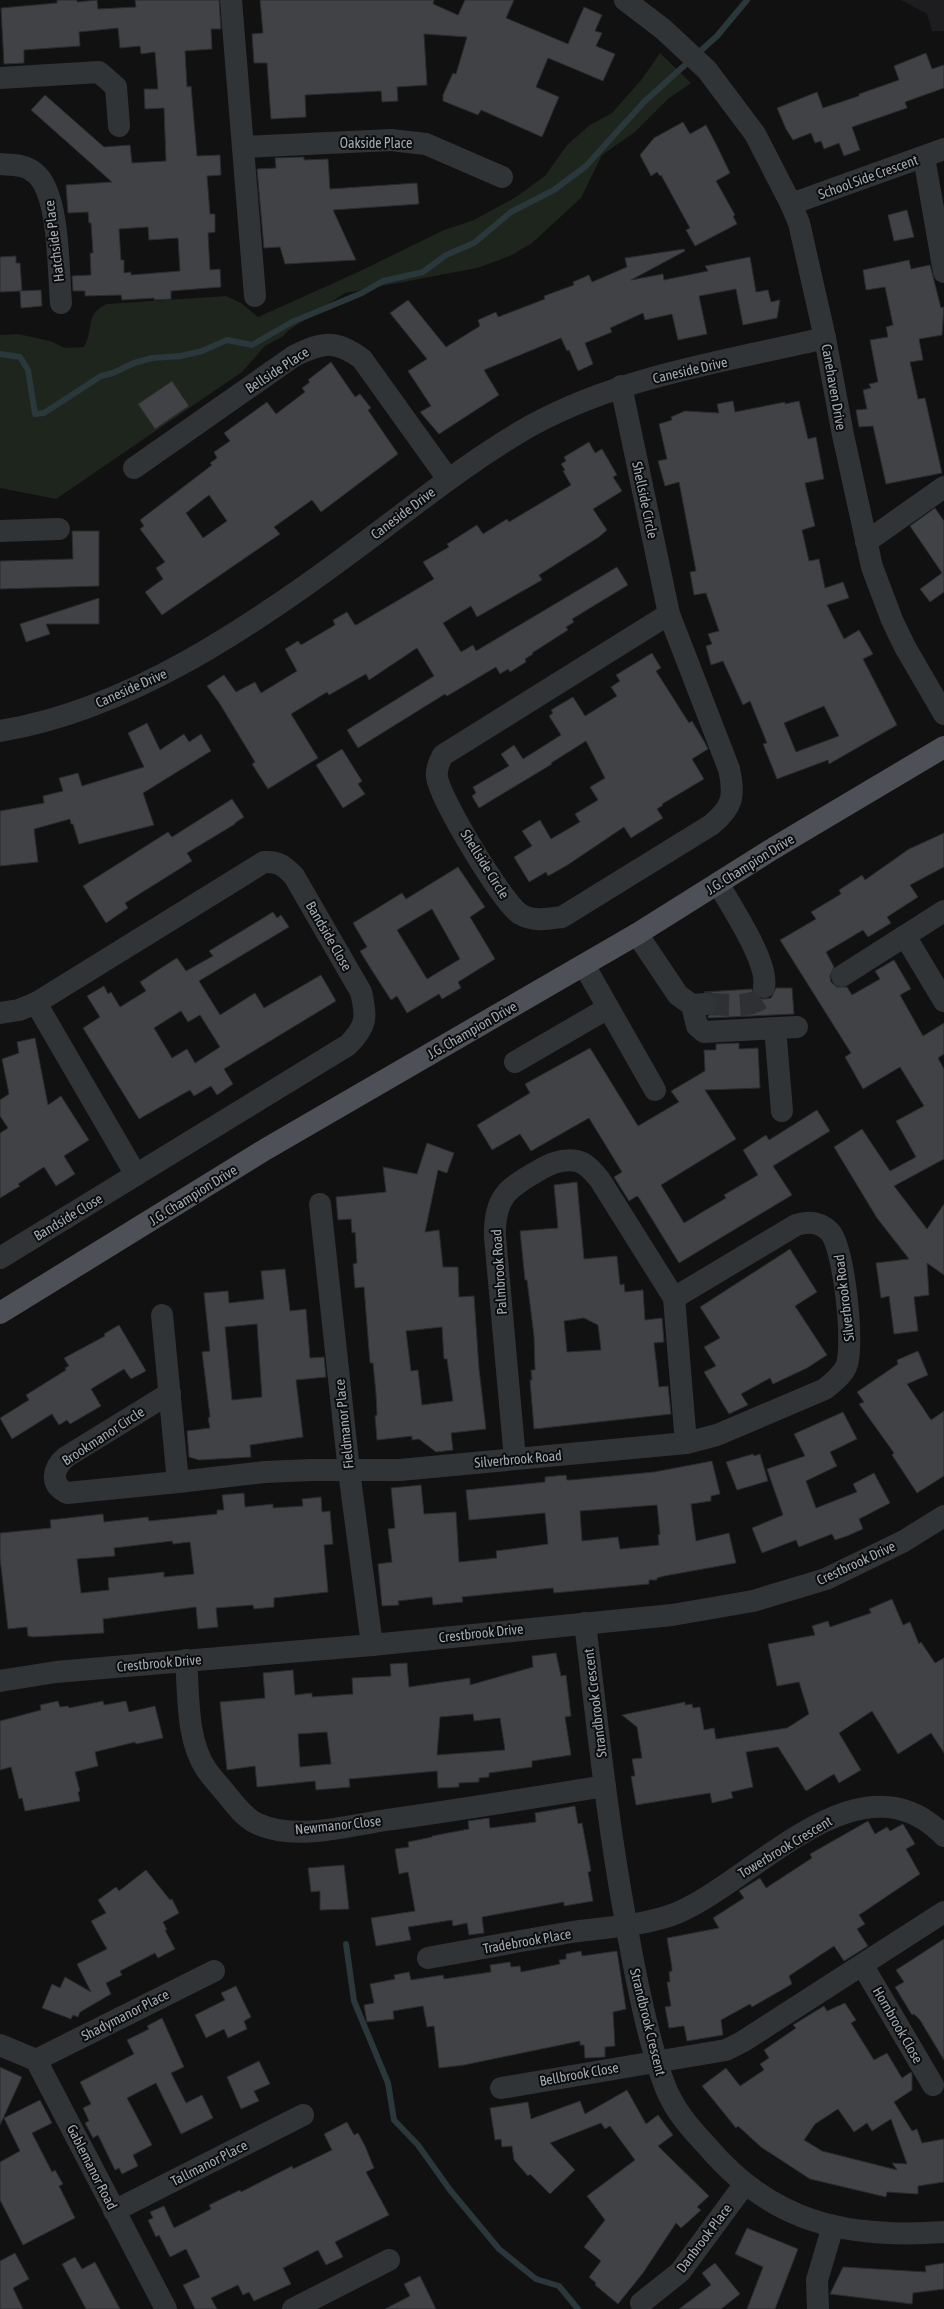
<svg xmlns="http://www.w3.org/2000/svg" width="944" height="2309" font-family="'Asap Condensed',sans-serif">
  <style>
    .built { fill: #1d1d1f }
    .green { fill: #1d251d }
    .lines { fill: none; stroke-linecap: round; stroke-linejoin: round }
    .stream { stroke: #2a373b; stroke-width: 6 }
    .building { fill: #404245; stroke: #2a2b2e; fill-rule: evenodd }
    .minor-tunnel { stroke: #2e3032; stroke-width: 22; stroke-dasharray: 22 11; stroke-linecap: butt }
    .minor { stroke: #313437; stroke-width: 22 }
    .major { stroke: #4d5157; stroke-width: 22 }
    .labels { text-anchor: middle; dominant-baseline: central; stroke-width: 4; stroke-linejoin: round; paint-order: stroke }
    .street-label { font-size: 14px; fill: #a1abb4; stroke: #0c0c0d }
  </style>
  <rect width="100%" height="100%" fill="#111112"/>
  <path class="built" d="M901 0H944V31H932L927 14Z"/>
  <path class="green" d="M660 53 691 83 668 99 635 132 602 155 581 198 532 243 510 256 477 268 345 293 289 330 282 337 265 346 242 372 56 499 0 488V335L18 334 50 341 65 348 84 347C95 327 84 314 107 304L226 296 241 303 258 317 356 273 444 230 474 220 516 197 545 176 567 145 590 125 612 113 642 79Z"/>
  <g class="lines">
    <g class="stream">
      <path d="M0 354 20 357 28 370 35 414 44 413 101 376 113 373 134 363 152 358 181 356 202 351 227 340 252 345 292 322 362 293 383 281 423 272 446 255 474 243 511 212 554 190 586 166 644 102 717 36 747 0"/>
      <path d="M346 1944 354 2001 388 2083 394 2120 418 2145 450 2190 499 2249 536 2279 559 2286 578 2309"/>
    </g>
  </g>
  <g class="building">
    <path d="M57 0H77V2L97 0 98 9 136 7 135 0H219L221 29H211L212 49 185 51 187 87 191 86 197 156 220 155 221 175 207 176 210 214H215V232L208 233 210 270 220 269 221 287 171 291V299L154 300V298L122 300 121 295 85 296V291H73L72 276 91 275 90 253H93L91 223H89L88 212 68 213 66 185 112 182 31 110 45 95 104 147 130 145 132 163 166 161 164 108 145 109 144 89H158L155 52 141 54 140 46 120 48 118 28 79 32 80 46 24 50V63L4 64 1 8 57 3ZM148 227 149 240 178 238 180 271 131 275V272L124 273V260H121L119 229Z"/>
    <path d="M260 0H434L433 4 458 15 465 0H514L506 18 568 44 584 7 602 15 595 31 602 33 596 46 615 54 603 81 548 58 536 87 559 97 542 137 481 110 478 115 443 101V95L453 73 456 74 467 37 424 34 427 85 397 87 398 101 382 102 381 91 305 95 306 117 271 119 267 63H254L252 34 263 33Z"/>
    <path d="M926 53 932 69 944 65V88L905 102 907 108 852 127 860 150 844 156 839 143 824 149 821 141 815 143 811 133 793 140 786 129 777 108 817 92 823 108 859 96V94L899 80 894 66Z"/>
    <path d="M683 122 690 134 706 125 716 144 730 173 716 181 735 215 733 216 737 224 695 246 686 230 690 228 661 175 660 176 657 172 651 176 640 155 654 138Z"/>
    <path d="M304 157V160L328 159 330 189 417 183 419 204 333 210 356 260 285 264 280 247 264 248 257 169 276 168 275 158Z"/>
    <path d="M907 210 914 237 894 241 888 215Z"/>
    <path d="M684 249 685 251 631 280 663 274 664 280 708 271 705 266 750 257 756 292 768 290 771 302 780 300 777 318 743 325 736 289 699 296 707 334 678 340 672 314 645 320 643 313 610 328 612 332 585 343 593 364 578 371 569 350 567 351 561 338 484 370 499 395 439 434 420 412 431 406 408 371 427 359 390 313 408 300 446 347 480 326 478 320 496 312 498 317 545 299 544 296 574 285 573 282 589 275 592 282 627 267 625 258Z"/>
    <path d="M16 256V263H20L22 291 0 292V257Z"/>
    <path d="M909 260 911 269 930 265 941 308 944 307 942 335 919 339 923 360 910 362 918 399 925 398 942 473 886 484 873 426 859 427 856 410 867 409 863 390 871 388 869 384 878 382 870 340 888 337 886 327 893 325 885 287 866 290 863 270Z"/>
    <path d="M41 290 42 306 21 308 20 291Z"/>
    <path d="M331 362 355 397 360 394 371 408 368 410 398 454 321 512 312 500 274 527 280 534 162 615 145 592 163 579 156 568 165 562 140 529 144 526 140 520 212 465 210 463 217 458 214 452 230 441 224 433 267 402 276 414 305 392 302 388 310 382 308 380ZM209 495 227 521 203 538 186 513Z"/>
    <path d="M172 381 189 406 155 429 138 404Z"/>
    <path d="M733 401 735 412 785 402V404L799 401 808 439 816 437 824 479 805 483 815 526 802 530 809 561 819 559 825 588 843 582 849 598 827 605 844 639 859 630 873 654 863 659 897 725 829 764 828 760 777 779 763 744 767 743 750 701 743 705 723 661 711 665 706 646 712 644 708 634 719 631 706 593 694 595 690 572 696 571 679 482 665 486 658 461 667 459 659 424 672 420 671 417 685 411 719 413 717 404ZM824 706 839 736 796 752 784 723Z"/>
    <path d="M589 442 595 453 602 449 617 475 613 477 622 491 593 509 607 530 599 537 539 575 542 580 477 617 471 606 443 623 461 652 473 645 476 651 617 567 628 585 572 619 574 622 566 627 568 630 532 653 533 654 525 659 526 662 510 672 508 669 500 674 496 667 447 696 445 694 358 748 347 730 434 676 417 648 369 680 366 674 329 695 327 692 291 714 318 758 268 789 252 764 255 762 220 704 207 686 224 675 236 692 255 682 261 693 297 671 285 649 298 641 301 645 335 625 333 620 347 612 355 625 358 624 434 579 423 562 449 547 447 544 477 525 483 534 507 519 509 522 571 485 563 471 565 470 561 464 566 461 564 457Z"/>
    <path d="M935 508 944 521V592L930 602 920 589 942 573 910 526Z"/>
    <path d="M72 531H99V586L0 589V561L73 559Z"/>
    <path d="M99 598V624H46L50 634 26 642 20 624Z"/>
    <path d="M652 653 661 668 656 671 689 723 692 721 705 743 708 749 692 759 704 779 662 804 663 805 657 809 663 818 631 838 624 827 566 866 548 876 546 872 529 882 514 857 532 846 522 831 540 820 551 839 580 822 575 814 598 800 590 787 605 778 586 741 551 763 552 764 479 808 472 796 476 793 473 787 509 766 501 754 514 745 523 759 561 735 549 716 553 713 551 710 573 697 585 716 617 696 611 687 620 681 616 675Z"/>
    <path d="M147 723 160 750 184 734 189 742 201 734 211 751 143 793 154 825 79 844 73 824H71L70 819 34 829 38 862 0 866V811L44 803 43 796 63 791 59 778 78 773 82 786 144 767 128 733Z"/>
    <path d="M342 749 362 781 358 784 365 794 343 808 316 765Z"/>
    <path d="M232 799 244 817 235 823V824L187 853 192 861 125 903 128 908 106 923 83 886 168 832 172 837Z"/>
    <path d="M944 833V867L910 885 918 897 887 917 891 923 868 937 863 930 826 952 834 967 830 976 831 982 837 987H847L852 995 880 979 875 971 894 960 911 989 900 995 923 1036 944 1023V1054L938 1058 944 1069V1159L894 1186 927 1229 944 1204V1275L927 1263 929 1295 914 1297 918 1331 894 1334 889 1296 881 1298 876 1263 909 1259 877 1218 834 1147 862 1129 890 1171 916 1157 896 1121 924 1106 900 1067 863 1089 845 1057 851 1053 780 940 816 919 811 912 841 894 839 890 862 875 865 880 909 849Z"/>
    <path d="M458 867 485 907 470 917 495 959 458 982 461 988 442 999 439 994 407 1013 397 996 391 1000 371 969 360 951 367 947 353 923 402 893 406 899ZM432 909 460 959 427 979 397 930Z"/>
    <path d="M273 912 277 918 281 915 289 927 199 981 220 1015 255 993 264 1008 321 975 336 1001 224 1069 233 1084 217 1095 211 1086 194 1096 190 1090 139 1119 83 1028 100 1017 87 996 104 986 108 994 111 992 120 1007 146 991 140 982 161 968 177 958 186 971 213 956 209 951ZM181 1011 188 1022 200 1015 220 1047 195 1063 187 1049 172 1058 154 1028Z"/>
    <path d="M776 988H792L794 1014 708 1018V1016L717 1010 718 1003 712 993 704 992 752 989 757 998 764 999 771 998Z"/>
    <path d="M35 1038 48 1105 61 1096 89 1140 64 1156 75 1174 56 1186 44 1167 18 1184 20 1186 0 1198V1133L8 1128 0 1116V1100L9 1094 2 1059 19 1053 17 1042Z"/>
    <path d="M739 1043V1049L758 1048 760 1088 705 1090 736 1139 661 1185 684 1223 726 1198 724 1195 758 1175 743 1150 766 1135 769 1140 817 1110 830 1131 773 1166 792 1195 679 1263 639 1198 637 1196 629 1201 614 1177 622 1172 589 1118 531 1151 520 1134 492 1150 477 1125 530 1093 525 1084 590 1048 638 1126 679 1102 671 1091 705 1071 704 1050H716V1044Z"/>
    <path d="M427 1143 454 1153 447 1173 438 1170 425 1232 439 1230 443 1267H458L459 1297 474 1296 479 1369 486 1429 451 1433 453 1450 436 1452 419 1439 412 1440V1436L377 1440 375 1416 377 1415 376 1394 373 1363H370L364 1287 355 1288 353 1264 357 1263 355 1232 352 1233 351 1219 338 1220 336 1197 386 1192 383 1167 417 1174ZM442 1327 444 1359H447L453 1401 422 1405 418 1370 411 1371 406 1331Z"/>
    <path d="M577 1182 584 1259 617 1256 620 1285 624 1284 625 1292 643 1290 645 1320 662 1318 664 1342 654 1343 659 1387 668 1386 671 1414 534 1429 530 1380H532L531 1370H535L534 1336 527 1280H525L520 1231 558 1228 554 1185ZM584 1318 598 1325 601 1350 567 1352 564 1321Z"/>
    <path d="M790 1249 817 1292 795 1306 827 1355 807 1368 773 1384 770 1378 741 1394 748 1405 729 1414 704 1372 716 1366 704 1347 720 1338 700 1307Z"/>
    <path d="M285 1269 290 1311 306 1309 310 1358 324 1357 326 1377 296 1380 303 1437 250 1445 251 1457 199 1460 189 1457 187 1431 210 1428 208 1418 210 1417 202 1352 210 1351 204 1293 228 1291 229 1303 264 1299 261 1271ZM257 1324 262 1397 232 1400 225 1327Z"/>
    <path d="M119 1325 146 1371 131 1379 124 1369 91 1389 101 1406 70 1424 67 1420 59 1425 52 1414 12 1439 0 1418 29 1400 26 1395 66 1370 65 1368 69 1366 64 1358 105 1336 104 1334Z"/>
    <path d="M918 1351 928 1375 907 1384 931 1420 944 1411V1476L917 1493 892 1455 894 1453 859 1404 864 1402 857 1392 898 1364 897 1360Z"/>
    <path d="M843 1412 857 1439 830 1452 837 1466 806 1481 816 1508 857 1492 853 1484 874 1473 890 1503 859 1519 863 1529 847 1536 835 1540 832 1534 799 1547 796 1540 762 1553 752 1528 783 1515 767 1469 805 1456 794 1434Z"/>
    <path d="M753 1454 754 1456 760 1454 768 1481 737 1490 726 1462Z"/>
    <path d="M712 1461 720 1494 711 1496V1501L691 1504 696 1541 729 1533 736 1563 664 1576 657 1578V1580H649V1584L554 1593 553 1588 462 1597 463 1602 433 1605 432 1597 398 1601 399 1605 382 1606 378 1564 392 1562 388 1529 395 1528 391 1488 421 1485 424 1514 456 1512 459 1562 497 1558 496 1551 548 1544 545 1513 469 1520 466 1490 545 1482V1477L566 1475 567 1480H571L654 1472ZM657 1505 660 1534 658 1535 659 1545 620 1549 618 1537 582 1541 580 1511Z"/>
    <path d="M244 1493 245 1507 273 1504V1508L303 1506 302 1499 321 1497 322 1512 330 1511 333 1544 324 1545 328 1592 274 1598V1607L254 1609 253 1605 216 1608 218 1627 198 1629 196 1607 103 1619 104 1633 33 1637 28 1636 27 1627 8 1629 0 1558V1533L51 1528 50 1520 103 1514 104 1522 148 1517 149 1521 217 1514V1510H224L222 1495ZM172 1541 173 1544 190 1542 194 1574 164 1577V1572L108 1578 109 1590 81 1593 77 1559 115 1556 114 1548Z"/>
    <path d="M892 1599 903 1625 910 1622 919 1644 921 1642 935 1663 944 1658V1753L931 1733 898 1754 872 1711 839 1733 861 1770 839 1783 834 1774 806 1791 778 1747 746 1752 753 1787 731 1792 733 1798 712 1803 710 1793 636 1805 631 1776H635L632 1759 642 1758 637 1727 622 1715 685 1702V1705L692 1704 693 1708 700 1707 704 1730 714 1728 716 1739 787 1728 809 1714 799 1682 777 1686 768 1644 815 1635 812 1626 828 1621 830 1627 871 1613 869 1609Z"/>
    <path d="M556 1653 561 1676 566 1675 571 1716 565 1717 571 1755 532 1761V1767L489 1773V1777L479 1778V1782L459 1783V1787L438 1788 437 1771 349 1779 350 1787 316 1790 315 1781 257 1787 255 1766 227 1770 220 1702 265 1698 263 1673 293 1670 295 1695 312 1693V1697L353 1694 352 1678 391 1676 390 1664 407 1663 409 1687 470 1678V1685L533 1667 532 1656ZM473 1714 474 1721 500 1718 505 1750 437 1755 440 1717ZM327 1732 331 1764 300 1767 298 1734Z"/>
    <path d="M58 1701 60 1707 68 1706 69 1708 103 1701 104 1705 126 1701 129 1712 155 1706 163 1738 136 1744 135 1742 95 1752 98 1766 75 1772 80 1791 78 1792 80 1801 25 1811 22 1798 19 1799 11 1767 0 1770V1721L41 1710 40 1705Z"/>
    <path d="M575 1806 578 1824 582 1823 591 1871 588 1872 593 1901 564 1906V1902L482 1917 484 1933 469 1935 467 1923 453 1926 452 1920 408 1927 411 1940 376 1946 371 1918 415 1911 408 1872 399 1874 395 1849 409 1847 408 1842 432 1837V1836L469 1829 468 1821 489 1818 490 1828 536 1822 535 1813Z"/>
    <path d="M868 1821 875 1834 887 1827 890 1831 903 1824 915 1844 906 1849 920 1874 859 1915 865 1924 857 1929 868 1946 844 1961 834 1946 789 1976 792 1984 752 2007 750 2004 721 2020 723 2035 687 2041 684 2026 669 2028 665 2007 671 2006 667 1982H670L669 1972 672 1971V1968L667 1938 719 1928 713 1918 744 1898 739 1891 760 1878 766 1888 812 1858 810 1854Z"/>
    <path d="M344 1865 349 1909 320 1910V1891L311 1892 308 1868Z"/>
    <path d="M146 1870 170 1900 172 1899 179 1913 163 1922 167 1930H165L175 1949 158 1958 155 1953 120 1971 122 1975 106 1983 111 1994 80 2012 78 2017 73 2015 71 2019 42 2008 52 1984 60 1988 65 1977 91 1992 77 1964 107 1949 91 1921 106 1913 98 1900 116 1887 119 1891Z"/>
    <path d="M944 1939V2060L920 2020 914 2014 912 2015 895 1987 904 1982 896 1970Z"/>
    <path d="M581 1951 582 1956 617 1951 626 2009 613 2012 615 2046 605 2047V2057L585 2058 584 2045H580V2041L464 2065 439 2068 434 2026 427 2027 423 2006 393 2011 394 2019 367 2022 364 2005 374 2003 370 1984 395 1979 394 1975 409 1972 411 1980 443 1975 444 1979 491 1972 490 1965 510 1962 511 1967 520 1966 521 1972 560 1964 559 1960 566 1959V1954Z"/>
    <path d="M236 1986 251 2017 244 2021 247 2029 228 2038 224 2029 206 2038 195 2015 225 2000 221 1993Z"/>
    <path d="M845 2003 856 2020 851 2023 874 2060 887 2053 902 2078 911 2072 912 2074V2090L894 2102 912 2131 917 2129 922 2143 944 2139V2182L918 2186V2194L887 2192 886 2197 810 2179 761 2147 738 2126 736 2128 702 2086 726 2068 740 2086 764 2070 760 2064 769 2058 764 2050 796 2028 793 2025 824 2006 827 2011ZM838 2109 854 2132 867 2123 872 2131 891 2119 907 2164 892 2163 897 2170 822 2151 804 2140 815 2124Z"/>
    <path d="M162 2018 184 2067 171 2073 186 2103 202 2095 213 2118 181 2134 156 2083 127 2098 152 2145 133 2155 138 2166 122 2174 119 2168 115 2170 98 2135 93 2138 85 2123 89 2121 83 2108 91 2104 80 2082 134 2054 127 2040 149 2029 147 2026Z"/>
    <path d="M259 2061 270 2084 254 2091 259 2101 241 2109 227 2077Z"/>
    <path d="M0 2067 22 2077 0 2125Z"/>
    <path d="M627 2090 646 2124 658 2115 673 2135 658 2146 709 2196 697 2207 701 2210 689 2221 681 2228 676 2223 643 2273 618 2304 595 2285 596 2283 589 2277 601 2261 584 2247 605 2220 587 2196 635 2160 610 2126 605 2129 601 2123 550 2143 575 2170 550 2194 530 2174 528 2176 514 2160 512 2146 502 2147 501 2139 495 2140 490 2108 528 2102 531 2119 580 2101 585 2114Z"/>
    <path d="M40 2100 52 2123 32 2133 52 2172 55 2170 63 2184 59 2186 75 2218 23 2245 0 2200V2162L20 2151 4 2118Z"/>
    <path d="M347 2122 354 2135 358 2133 365 2146 374 2168 366 2172 389 2215 335 2242 343 2257 326 2265 318 2250 283 2268 291 2284 254 2301 249 2292 243 2295 238 2285 211 2298 217 2309H195L183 2285 200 2277 186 2249 170 2257 159 2235 156 2237 148 2220 153 2218 150 2212 164 2206 174 2228 211 2209 209 2205 240 2190 241 2192 292 2166 293 2169 332 2150 324 2134Z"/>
    <path d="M747 2228 798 2249 775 2309H747L763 2267 735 2254Z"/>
    <path d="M15 2253 29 2279 13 2288 23 2309H0V2261Z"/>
    <path d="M75 2257 82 2269 95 2262 120 2309H86L62 2264Z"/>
    <path d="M715 2263 740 2294 721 2309H679L711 2285 702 2273Z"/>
    <path d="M944 2263V2289L913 2293 912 2304 830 2294 843 2267 926 2272 925 2266Z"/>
    <path d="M420 2276 436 2309H385L410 2296 404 2284Z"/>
  </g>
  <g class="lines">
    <path class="minor-tunnel" d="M707 1004C725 1004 747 1009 762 998L764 987"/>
    <g class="minor">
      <path d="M231 0 255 296"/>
      <path d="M625 0 663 29 707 70 755 134 791 204 799 223 825 338 843 435 872 567 892 620 905 647 944 714"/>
      <path d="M0 78 99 72 116 87 119 126"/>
      <path d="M243 147 391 140 426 144 502 177"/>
      <path d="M924 157 944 272"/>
      <path d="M0 164C12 165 25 164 35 173 60 193 58 271 61 303"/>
      <path d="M791 204 944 149"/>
      <path d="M621 386 669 614 729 769C735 796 733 807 711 825L562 917C548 919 533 922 520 914 502 902 440 799 437 777 436 769 439 762 443 755L669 614"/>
      <path d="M134 468 294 356C323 342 335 339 362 359L448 479"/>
      <path d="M0 531 59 529"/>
      <path d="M866 542 944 487"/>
      <path d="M0 731C129 710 254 625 357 548 414 506 470 460 532 425 622 376 726 361 825 338"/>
      <path d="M718 883C731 907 769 962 764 987"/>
      <path d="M637 934 678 995 692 1005 706 1004"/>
      <path d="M905 936 944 1001"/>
      <path d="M584 965 655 1090"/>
      <path d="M842 976 944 911"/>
      <path d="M36 1003 136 1175"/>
      <path d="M692 1005 697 1026 704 1032 797 1027"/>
      <path d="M0 1013 19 1010 36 1003 264 862C279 861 284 866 294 876L361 992C367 1017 367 1026 348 1045L0 1258"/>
      <path d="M775 1028 782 1111"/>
      <path d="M515 1062 608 1008"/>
      <path d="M320 1204 349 1471 372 1645"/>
      <path d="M162 1315 178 1482 265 1472 311 1470H400L686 1443 717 1435 825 1389C833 1382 841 1377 846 1367 855 1347 844 1248 830 1232 820 1222 809 1221 796 1225L674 1298"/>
      <path d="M170 1393 66 1457C53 1468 49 1484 67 1493L178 1482"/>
      <path d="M515 1459 495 1237C494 1199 506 1189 536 1172 549 1164 562 1158 577 1161 587 1163 594 1173 600 1180L674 1298 686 1443"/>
      <path d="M585 1623C597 1721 607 1819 625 1917 633 1963 641 2007 654 2052 659 2068 663 2086 672 2101 681 2118 694 2132 707 2146 772 2223 847 2239 944 2232"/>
      <path d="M186 1660C189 1695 186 1739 206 1769 212 1778 221 1787 227 1795 236 1805 245 1819 258 1824 296 1841 347 1826 386 1820 459 1810 532 1798 605 1786"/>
      <path d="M0 1681 56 1672 372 1645 672 1615 753 1601 826 1579 904 1541 944 1516"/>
      <path d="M428 1958C478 1949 529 1939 579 1931 611 1927 647 1925 677 1913 755 1880 861 1749 944 1836"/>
      <path d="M863 1966 933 2085"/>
      <path d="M0 2045 36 2060 166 2309"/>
      <path d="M36 2060 214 1971"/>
      <path d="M501 2088 726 2050 742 2042 944 1912"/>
      <path d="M114 2211 303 2115"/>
      <path d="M641 2303 680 2272 744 2185"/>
      <path d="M293 2309 389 2260"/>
      <path d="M818 2309 817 2280 833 2226"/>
    </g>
    <path class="major" d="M0 1313 266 1149 637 934 774 848 944 747"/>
  </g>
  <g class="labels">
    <g class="street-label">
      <text x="376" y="143">Oakside Place</text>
      <text transform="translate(868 177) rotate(-20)">School Side Crescent</text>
      <text transform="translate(54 241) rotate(-97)">Hatchside Place</text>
      <text transform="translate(277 370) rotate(-33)">Bellside Place</text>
      <text transform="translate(690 370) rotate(-13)">Caneside Drive</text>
      <text transform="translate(834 387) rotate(80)">Canehaven Drive</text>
      <text transform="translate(645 500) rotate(78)">Shellside Circle</text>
      <text transform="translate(403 513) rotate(-37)">Caneside Drive</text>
      <text transform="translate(131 688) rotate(-24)">Caneside Drive</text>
      <text transform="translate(485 864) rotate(58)">Shellside Circle</text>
      <text transform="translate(750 864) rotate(-32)">J.G. Champion Drive</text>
      <text transform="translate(329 936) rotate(60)">Bandside Close</text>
      <text transform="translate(472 1030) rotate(-30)">J.G. Champion Drive</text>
      <text transform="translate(193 1195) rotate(-32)">J.G. Champion Drive</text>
      <text transform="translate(68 1217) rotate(-31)">Bandside Close</text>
      <text transform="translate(499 1272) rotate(-94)">Palmbrook Road</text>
      <text transform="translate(844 1298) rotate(-97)">Silverbrook Road</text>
      <text transform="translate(344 1424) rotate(-96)">Fieldmanor Place</text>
      <text transform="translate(103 1436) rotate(-33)">Brookmanor Circle</text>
      <text transform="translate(518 1459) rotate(-5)">Silverbrook Road</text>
      <text transform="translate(856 1563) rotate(-25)">Crestbrook Drive</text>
      <text transform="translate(481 1633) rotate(-6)">Crestbrook Drive</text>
      <text transform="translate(159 1663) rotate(-5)">Crestbrook Drive</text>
      <text transform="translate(595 1703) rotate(-97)">Strandbrook Crescent</text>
      <text transform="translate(338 1825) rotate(-6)">Newmanor Close</text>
      <text transform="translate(785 1847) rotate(-31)">Towerbrook Crescent</text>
      <text transform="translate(527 1941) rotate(-10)">Tradebrook Place</text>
      <text transform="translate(125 2015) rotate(-27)">Shadymanor Place</text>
      <text transform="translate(648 2022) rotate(76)">Strandbrook Crescent</text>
      <text transform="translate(898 2025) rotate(60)">Hornbrook Close</text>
      <text transform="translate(579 2074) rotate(-10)">Bellbrook Close</text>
      <text transform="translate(209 2163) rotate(-27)">Tallmanor Place</text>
      <text transform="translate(92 2167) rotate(63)">Gablemanor Road</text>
      <text transform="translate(704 2238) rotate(-53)">Danbrook Place</text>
    </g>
  </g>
</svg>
